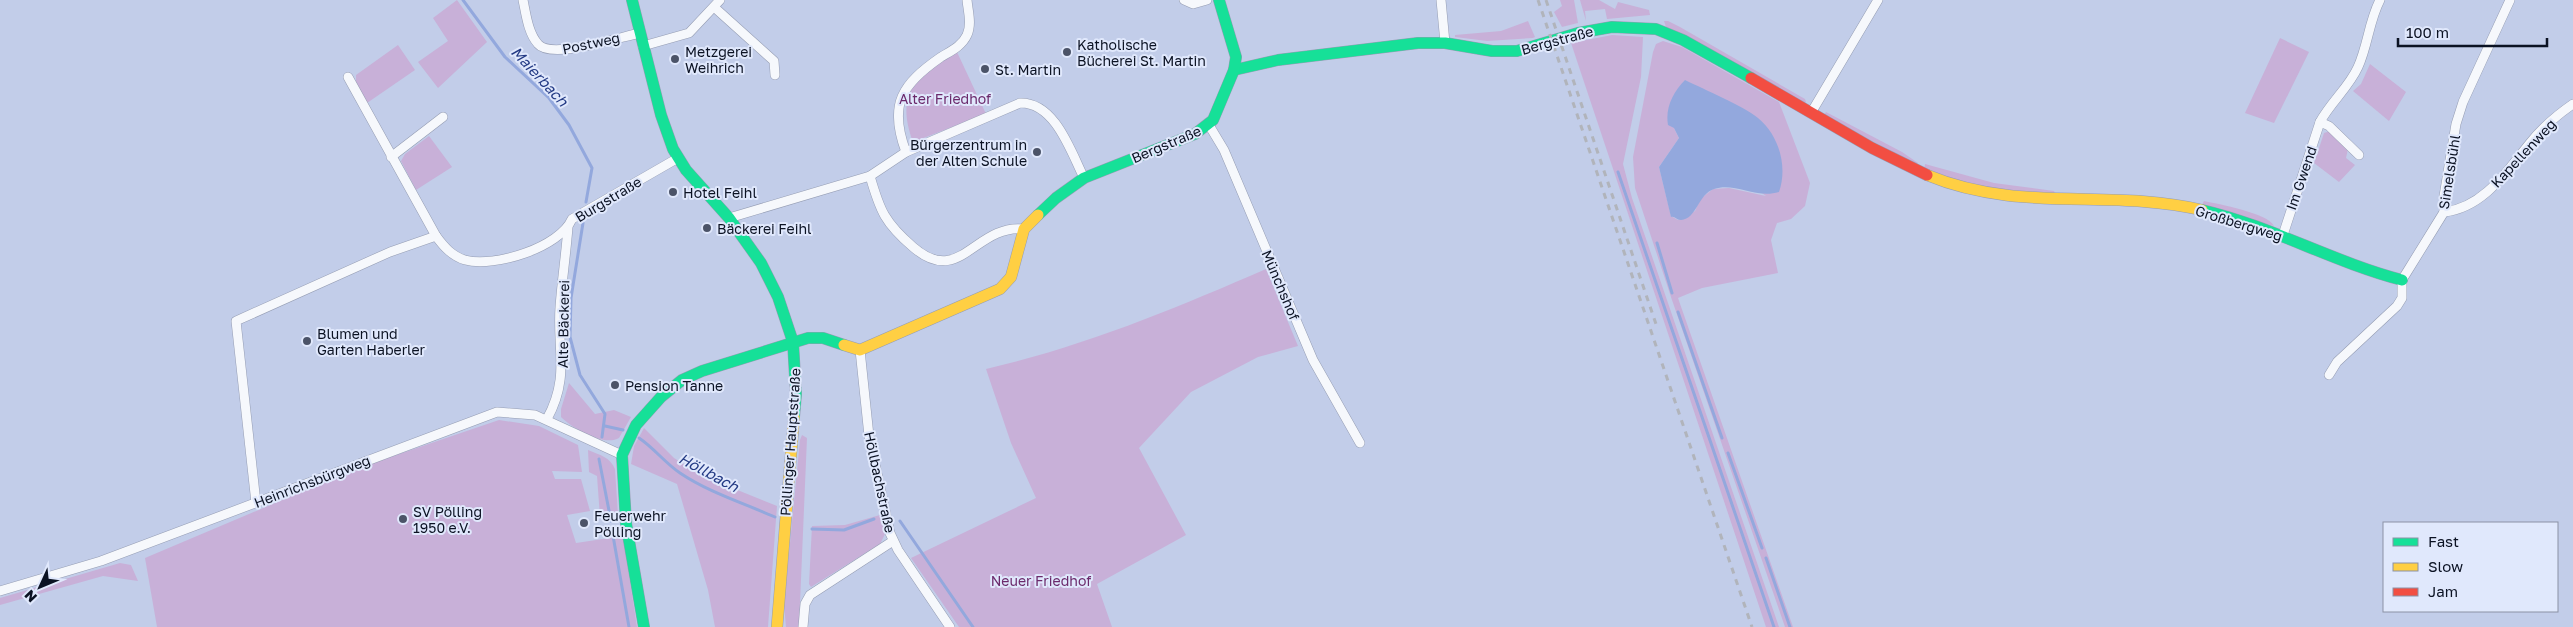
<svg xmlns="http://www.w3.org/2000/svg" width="2573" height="627" font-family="'Golos Text',sans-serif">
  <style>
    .green { fill: #c8b0d8; fill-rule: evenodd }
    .water { fill: #93a8dd }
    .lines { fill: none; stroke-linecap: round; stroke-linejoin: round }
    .stream { stroke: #93a8dd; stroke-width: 3 }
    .street-casing { stroke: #959db3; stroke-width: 10 }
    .fast-casing { stroke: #959db3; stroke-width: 12 }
    .slow-casing { stroke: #959db3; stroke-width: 12 }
    .jam-casing { stroke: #959db3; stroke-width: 12 }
    .street { stroke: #f6f8fc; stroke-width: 9 }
    .fast { stroke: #16e098; stroke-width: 11 }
    .slow { stroke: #ffcf43; stroke-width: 11 }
    .jam { stroke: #f24e42; stroke-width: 11 }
    .rail { stroke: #b1b4bb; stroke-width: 3; stroke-dasharray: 6 6; stroke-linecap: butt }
    .poi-dot { fill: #4b5368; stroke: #e0e8fc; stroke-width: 2 }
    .labels { text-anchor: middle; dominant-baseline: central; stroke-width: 4; stroke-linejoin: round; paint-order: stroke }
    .street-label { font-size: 14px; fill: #0b1223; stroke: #e0e8fc }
    .poi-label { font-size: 14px; fill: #0b1223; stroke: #e0e8fc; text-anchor: start }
    .park-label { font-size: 14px; fill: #6b296b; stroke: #e0e8fc }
    .water-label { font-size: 15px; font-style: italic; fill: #243b85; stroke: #e0e8fc }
  </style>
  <rect width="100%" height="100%" fill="#c2cde9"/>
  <g class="green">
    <path d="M457 0 487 42 438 88 418 62 448 41 433 18Z"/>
    <path d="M1555 0H1574L1578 23 1562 27 1554 12 1562 6 1560 0Z"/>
    <path d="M1580 0H1599L1615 9 1618 2 1649 10 1650 15 1607 19 1605 9 1585 11 1586 21Z"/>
    <path d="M1528 21 1535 37 1533 38 1487 41 1455 37V35L1501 31Z"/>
    <path d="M1664 21H1668L1680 27 1805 99 1806 102 1802 104 1666 27Z"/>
    <path d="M1612 35 1643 37 1641 77 1623 164 1632 198 1779 627H1766L1571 43Z"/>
    <path d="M2280 38 2309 52 2274 123 2245 113Z"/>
    <path d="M1663 41 1682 47 1779 102 1810 183 1805 206 1791 219 1777 223 1771 240 1778 273 1702 288 1678 298 1793 627H1785L1672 300 1635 188 1633 157 1653 52 1656 44ZM1674 128 1766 196 1729 188 1713 189 1700 199 1695 211 1678 220 1671 216 1659 167 1679 138Z"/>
    <path d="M398 45 415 70 367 103 356 82V75Z"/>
    <path d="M957 52 986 114 913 142C895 91 916 78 957 52Z"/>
    <path d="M2370 64 2406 92 2389 121 2353 91 2361 84Z"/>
    <path d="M1826 112 1902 152 1918 163 1916 165 1824 115Z"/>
    <path d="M2330 131 2348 149 2346 158 2355 165 2339 182 2314 163 2324 133Z"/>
    <path d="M429 136 452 167 416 190 401 161 405 154Z"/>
    <path d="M1925 164 1994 183 2054 191 2056 196 1989 190 1924 170Z"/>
    <path d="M2204 201C2218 204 2268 213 2274 226L2201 206Z"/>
    <path d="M1266 269 1298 346 1258 357 1191 392 1139 448 1186 535 1097 584 1112 627H959L911 558 1036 498 1011 443 986 369C1085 346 1174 309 1266 269Z"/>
    <path d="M569 383 595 414 614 410 631 417 619 438C604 447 572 428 561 417V409Z"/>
    <path d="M499 420 539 426 578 445 582 472 552 471 555 479H581L590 511 567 515 576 543 623 536 637 627H157L145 558 358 468Z"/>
    <path d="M644 428 674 458 714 483 730 487 777 506 768 627H715L708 590 677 484 631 464 634 446Z"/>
    <path d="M802 435 807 438 799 627H786L784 605 800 440Z"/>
    <path d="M588 450C600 455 610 457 615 469L618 515 600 517 597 476 589 472Z"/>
    <path d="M880 515 885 534 880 544 811 587 809 584 812 526 845 525Z"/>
    <path d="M120 563 131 565 138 581 103 576 0 605V598Z"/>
  </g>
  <path class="water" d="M1685 80C1705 90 1742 105 1758 118 1779 135 1788 167 1779 192 1756 199 1735 182 1714 189 1698 194 1697 219 1681 220 1676 220 1675 216 1671 217L1659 167 1679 138 1674 128 1668 125C1665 108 1673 92 1685 80Z"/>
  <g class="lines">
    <g class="stream">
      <path d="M463 0 505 57 549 98 569 125 592 168 586 202"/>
      <path d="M1618 172 1774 627"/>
      <path d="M583 223 571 298 570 337 580 375 605 414 602 437"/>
      <path d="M1657 243 1672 293"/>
      <path d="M1678 312 1722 438"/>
      <path d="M605 426 623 430"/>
      <path d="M639 438C654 448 665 463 680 473 708 492 743 503 775 517"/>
      <path d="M1728 453 1762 548"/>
      <path d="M599 459 611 521"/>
      <path d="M900 521 973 627"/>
      <path d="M812 529 844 530 874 519"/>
      <path d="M612 530 629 627"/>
      <path d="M1766 558 1790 627"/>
    </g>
    <defs>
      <g id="street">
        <path d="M523 0C526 14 528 33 538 44 551 60 620 37 640 33"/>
        <path d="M1184 0 1193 4 1207 0"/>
        <path d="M1441 0 1445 43"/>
        <path d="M714 7 774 61 775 75"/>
        <path d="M643 46 689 33 720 0"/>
        <path d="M348 77 436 236"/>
        <path d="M1811 113 1878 0"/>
        <path d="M2320 122 2329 126 2359 155"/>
        <path d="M1209 125 1224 150 1313 360 1360 443"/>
        <path d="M906 152C888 104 902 84 941 57 951 51 962 46 967 35 972 24 968 11 967 0"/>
        <path d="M391 157 443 117"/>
        <path d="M870 176C880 211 885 223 913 247 960 288 975 224 1024 229"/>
        <path d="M2444 212C2483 208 2507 171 2530 143 2542 128 2557 115 2573 104"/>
        <path d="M729 218 870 176 906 152 1020 103C1055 102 1071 152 1084 178"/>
        <path d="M2283 235 2320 122C2331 102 2349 87 2358 67 2368 45 2369 21 2380 0"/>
        <path d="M860 350 869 436 890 533 898 550 950 627"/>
        <path d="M2329 375 2337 362 2397 306 2402 298V280L2444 212V196L2456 124 2463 102 2510 0"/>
        <path d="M547 419C570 377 557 350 560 307 562 280 566 254 568 227"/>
        <path d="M256 503 236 321 390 252 436 236C444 247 452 256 465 260 495 268 560 247 572 219L678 158"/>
        <path d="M0 591 101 561 497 412 535 415 622 455"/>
        <path d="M803 627 805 604 810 595 893 541"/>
      </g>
      <g id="fast">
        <path d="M632 0 661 115 673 149 686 170 729 218 761 263 778 297 793 342 796 394 794 417"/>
        <path d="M1234 70 1278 60 1418 43H1445L1492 51H1517L1578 33 1612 27 1656 29 1683 40 1751 78"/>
        <path d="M2202 210C2271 226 2333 262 2402 280"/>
        <path d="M1038 215 1056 198 1084 178 1195 134 1213 120 1234 70 1236 57 1219 0"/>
        <path d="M644 627 626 523 622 455 636 425 661 397 682 380 702 371 808 338H823L844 345"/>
      </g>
      <g id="slow">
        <path d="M1927 175C2021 214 2109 188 2202 210"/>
        <path d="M844 345 860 350 1000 289 1011 277 1024 229 1038 215"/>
        <path d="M777 627 794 417"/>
      </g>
      <path id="jam" d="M1751 78 1872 148 1927 175"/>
    </defs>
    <use href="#street" class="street-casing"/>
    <use href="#fast" class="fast-casing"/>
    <use href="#slow" class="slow-casing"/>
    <use href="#jam" class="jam-casing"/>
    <use href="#street" class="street"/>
    <use href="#fast" class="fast"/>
    <use href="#slow" class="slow"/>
    <use href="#jam" class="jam"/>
    <g class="rail">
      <path d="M1538 0 1752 627"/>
      <path d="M1546 0 1657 327"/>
    </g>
  </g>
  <g class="poi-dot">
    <circle cx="1067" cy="52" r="5"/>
    <circle cx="675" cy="59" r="5"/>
    <circle cx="985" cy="69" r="5"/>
    <circle cx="1037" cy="152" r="5"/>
    <circle cx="673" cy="192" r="5"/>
    <circle cx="707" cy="228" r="5"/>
    <circle cx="307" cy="341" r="5"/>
    <circle cx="615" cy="385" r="5"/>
    <circle cx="403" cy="519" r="5"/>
    <circle cx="584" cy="523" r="5"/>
  </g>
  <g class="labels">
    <g class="street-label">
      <text transform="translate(1557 40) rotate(-15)">Bergstraße</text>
      <text transform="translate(591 43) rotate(-12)">Postweg</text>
      <text transform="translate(1166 144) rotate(-23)">Bergstraße</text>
      <text transform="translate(2523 153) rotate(-47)">Kapellenweg</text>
      <text transform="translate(2449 172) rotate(-81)">Simelsbühl</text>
      <text transform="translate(2301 178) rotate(-71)">Im Gwend</text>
      <text transform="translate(608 199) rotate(-31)">Burgstraße</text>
      <text transform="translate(2239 223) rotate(17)">Großbergweg</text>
      <text transform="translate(1281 285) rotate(67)">Münchshof</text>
      <text transform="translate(563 324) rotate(-89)">Alte Bäckerei</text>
      <text transform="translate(790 442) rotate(-86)">Pöllinger Hauptstraße</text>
      <text transform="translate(312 481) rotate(-21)">Heinrichsbürgweg</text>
      <text transform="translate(880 482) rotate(78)">Höllbachstraße</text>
    </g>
    <g class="poi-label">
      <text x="1077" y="44">Katholische<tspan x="1077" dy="16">Bücherei St. Martin</tspan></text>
      <text x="685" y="51">Metzgerei<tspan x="685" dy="16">Weihrich</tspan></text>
      <text x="995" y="69">St. Martin</text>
      <text x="1027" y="144" text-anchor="end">Bürgerzentrum in<tspan x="1027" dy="16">der Alten Schule</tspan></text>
      <text x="683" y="192">Hotel Feihl</text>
      <text x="717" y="228">Bäckerei Feihl</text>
      <text x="317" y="333">Blumen und<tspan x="317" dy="16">Garten Haberler</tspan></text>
      <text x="625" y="385">Pension Tanne</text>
      <text x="413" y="511">SV Pölling<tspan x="413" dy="16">1950 e.V.</tspan></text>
      <text x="594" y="515">Feuerwehr<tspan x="594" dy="16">Pölling</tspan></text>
    </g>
    <g class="park-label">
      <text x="945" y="98">Alter Friedhof</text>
      <text x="1041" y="580">Neuer Friedhof</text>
    </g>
    <g class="water-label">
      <text transform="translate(540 76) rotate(47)">Maierbach</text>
      <text transform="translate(709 472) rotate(28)">Höllbach</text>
    </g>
  </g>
  <rect x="2383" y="522" width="175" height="90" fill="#e0e8fc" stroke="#8b92a5"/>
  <rect x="2393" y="538" width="25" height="8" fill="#16e098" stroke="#8b92a5"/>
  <text x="2428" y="547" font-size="15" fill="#0b1223">Fast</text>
  <rect x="2393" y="563" width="25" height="8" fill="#ffcf43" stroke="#8b92a5"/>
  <text x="2428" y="572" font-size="15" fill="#0b1223">Slow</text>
  <rect x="2393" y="588" width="25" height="8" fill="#f24e42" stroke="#8b92a5"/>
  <text x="2428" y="597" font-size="15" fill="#0b1223">Jam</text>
  <g transform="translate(40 587) rotate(226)" stroke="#e0e8fc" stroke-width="4" paint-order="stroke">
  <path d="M0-4L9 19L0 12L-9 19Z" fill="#0b1223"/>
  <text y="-8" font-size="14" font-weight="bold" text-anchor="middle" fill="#0b1223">N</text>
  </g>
  <path d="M2398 38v8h149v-8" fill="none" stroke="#0b1223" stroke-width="2.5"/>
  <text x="2406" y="38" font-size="15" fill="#0b1223" stroke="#e0e8fc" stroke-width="4" paint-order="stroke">100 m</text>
</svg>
